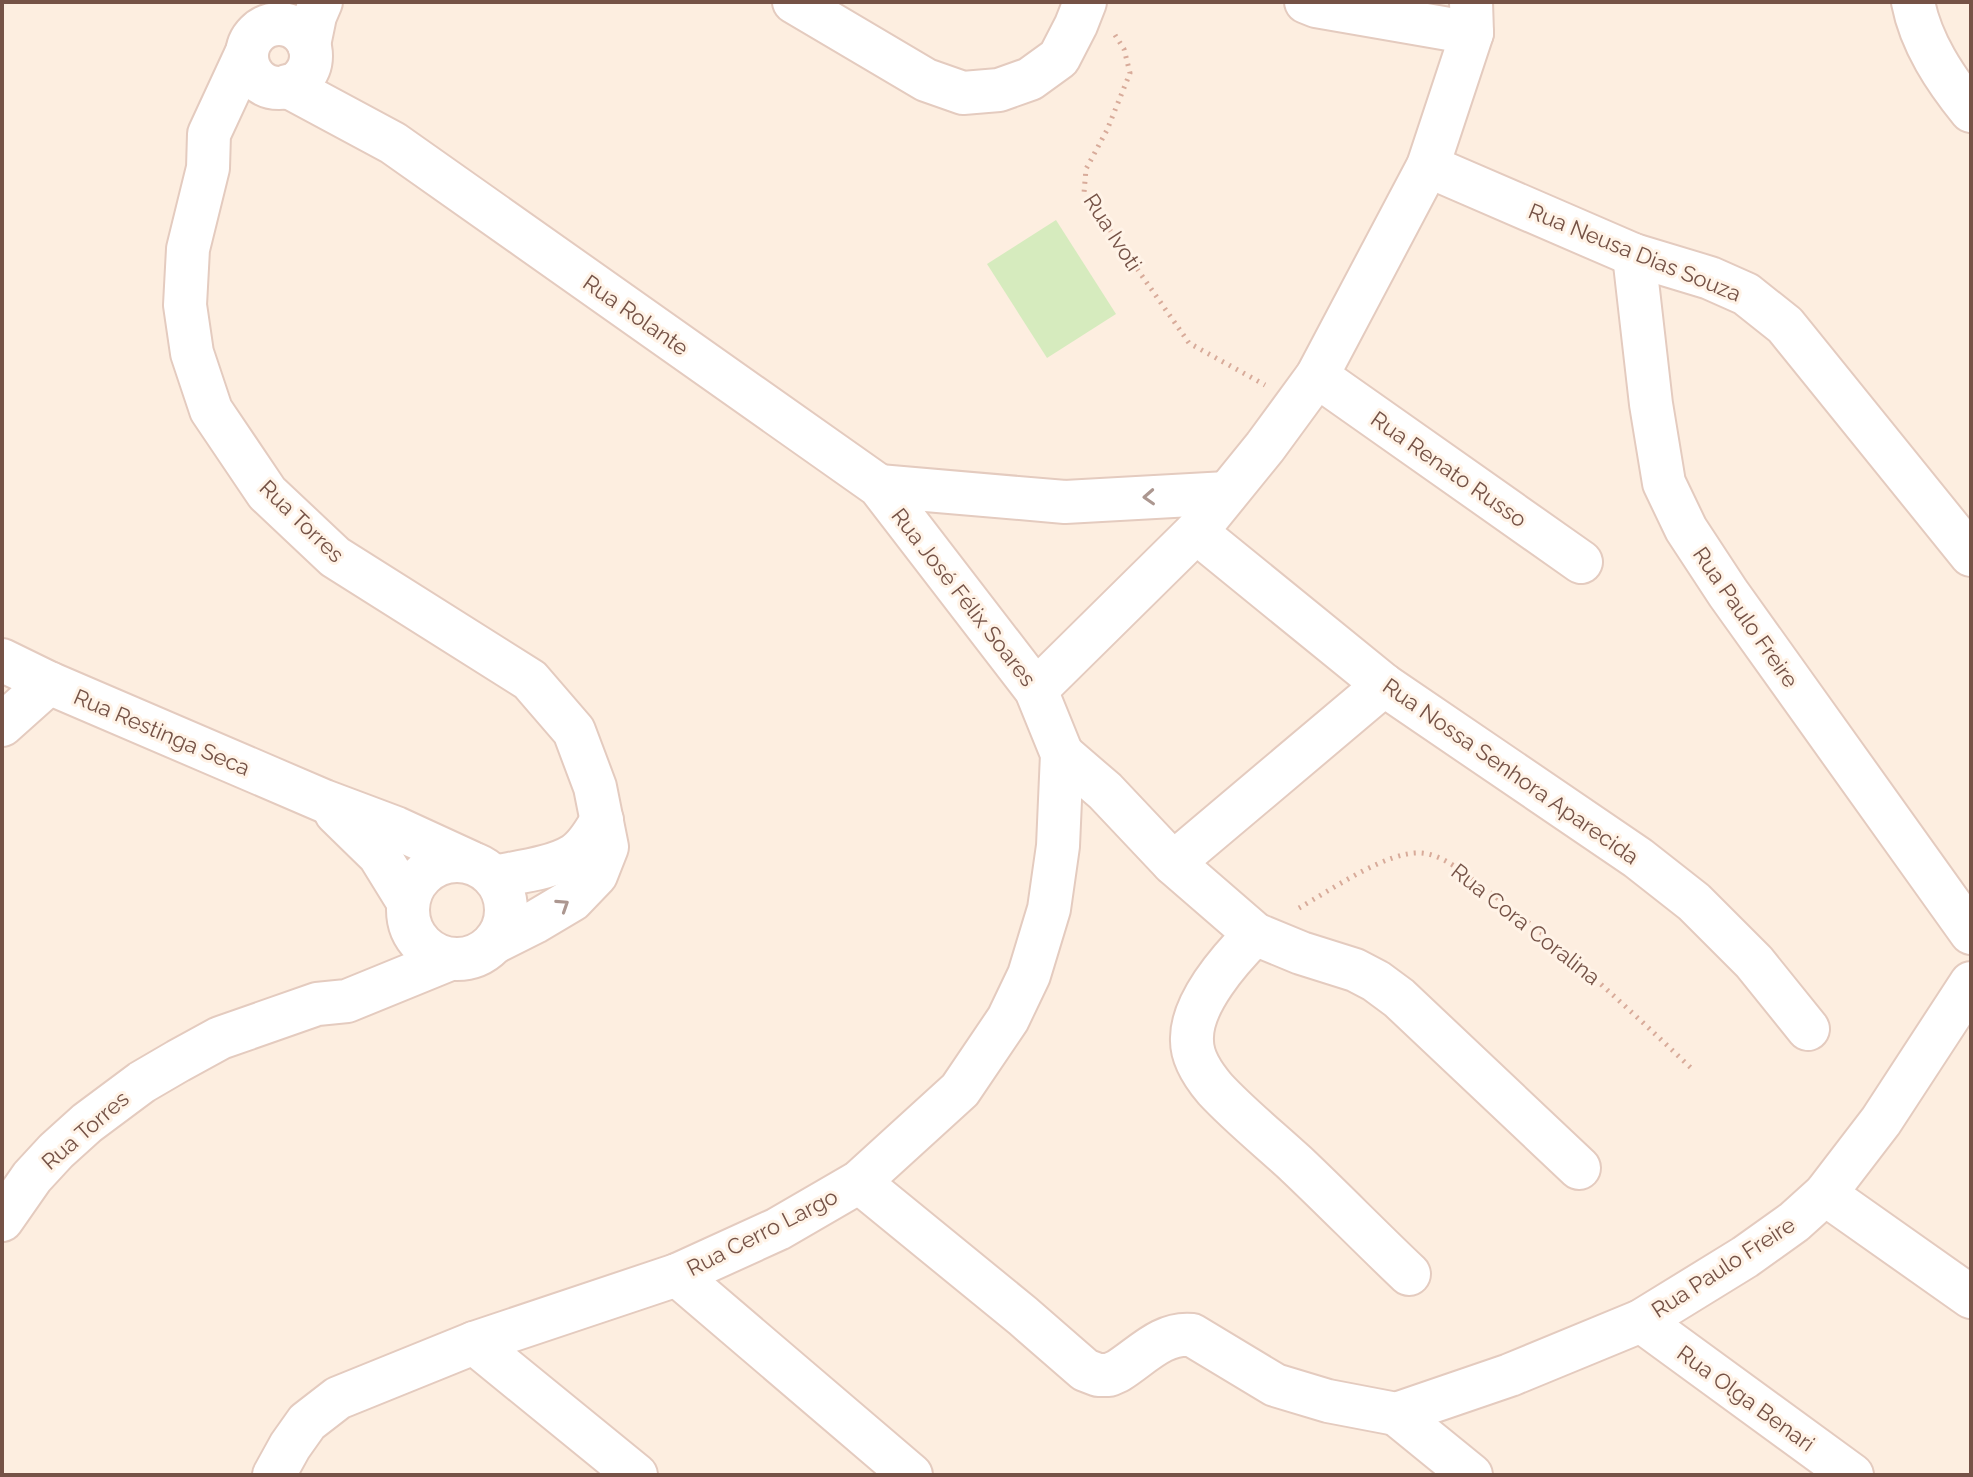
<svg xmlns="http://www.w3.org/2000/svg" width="1973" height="1477" font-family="Raleway,sans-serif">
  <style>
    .pitch { fill: #d6ebbe }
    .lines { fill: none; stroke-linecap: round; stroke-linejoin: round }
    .street-casing { stroke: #e4cbbf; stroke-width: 46 }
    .path { stroke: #d8ab9a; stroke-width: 5; stroke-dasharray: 2 6; stroke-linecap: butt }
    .street { stroke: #fff; stroke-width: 42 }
    .oneway { stroke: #ac9790 }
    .labels { text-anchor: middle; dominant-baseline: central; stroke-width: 6; stroke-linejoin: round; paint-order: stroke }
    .street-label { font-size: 22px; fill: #755246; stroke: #fff3e7 }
  </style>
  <rect width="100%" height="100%" fill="#fdeee0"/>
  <path class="pitch" d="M1056 220 1116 314 1047 358 987 264Z"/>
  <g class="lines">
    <defs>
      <g id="street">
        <path d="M794 2 926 80 963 93 999 90 1030 79 1059 58 1076 25 1085 2"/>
        <path d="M1306 2 1316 6 1472 33"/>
        <path d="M1913 2C1921 43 1945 79 1971 111"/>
        <circle cx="279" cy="56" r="32"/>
        <path d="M309 45 315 16 321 2"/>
        <path d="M247 52 209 134 208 168 188 249 185 305 192 353 211 410 267 493 335 557 530 680 574 731 595 787 607 847 596 875 572 900 535 922 495 942"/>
        <path d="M1428 166 1634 255 1710 278 1746 294 1785 325 1971 555"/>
        <path d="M1634 255 1651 404 1664 483 1686 529 1728 593 1971 933"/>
        <path d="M1317 376 1581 562"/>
        <path d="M879 486 1065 502 1227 493"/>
        <path d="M1196 532 1384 685 1638 858 1694 902 1754 962 1808 1029"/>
        <path d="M2 660 49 683 324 801 396 828 470 862"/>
        <path d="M1036 690 1196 532 1265 447 1317 376 1428 166 1472 33 1471 2"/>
        <path d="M2 725 49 683"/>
        <path d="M1062 754 1105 791 1173 863 1255 934 1301 953 1355 970 1376 981 1399 998 1579 1168"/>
        <path d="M336 813 379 855 408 902"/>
        <circle cx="457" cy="910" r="49"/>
        <path d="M1173 863 1384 685"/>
        <path d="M494 877C518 872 553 868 574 855 587 847 594 833 602 820"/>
        <path d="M1255 934C1230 959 1190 1004 1192 1041 1192 1059 1204 1076 1215 1089 1239 1115 1270 1140 1296 1164 1334 1200 1371 1238 1409 1274"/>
        <path d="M859 1182 1023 1316 1085 1370 1098 1375H1109L1118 1371C1142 1356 1162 1332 1192 1335L1275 1385 1328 1401 1396 1414 1510 1375 1641 1321 1745 1257 1794 1222 1825 1194 1881 1121 1971 983"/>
        <path d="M1825 1194 1971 1297"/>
        <path d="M2 1220 32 1177 56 1151 87 1123 142 1082 178 1061 220 1038 317 1004 347 1001 450 959"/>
        <path d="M677 1275 911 1475"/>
        <path d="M1641 1321 1852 1475"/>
        <path d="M474 1343 636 1475"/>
        <path d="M1396 1414 1471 1475"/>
        <path d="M274 1475 290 1446 307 1422 338 1398 474 1343 677 1275 778 1229 859 1182 960 1090 1008 1019 1029 975 1049 909 1058 846 1062 754 1036 690 879 486 393 143 287 86"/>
      </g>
    </defs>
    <use href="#street" class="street-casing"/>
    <g class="path">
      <path d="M1115 35 1124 49 1130 73 1107 130 1086 169 1084 193 1189 343 1265 385"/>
      <path d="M1299 908C1329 891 1387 851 1420 853 1445 854 1468 877 1488 891 1560 945 1626 1006 1691 1068"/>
    </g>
    <use href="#street" class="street"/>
  </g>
  <defs><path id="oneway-chevron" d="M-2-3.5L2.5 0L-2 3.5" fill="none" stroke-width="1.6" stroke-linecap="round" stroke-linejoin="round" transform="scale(2)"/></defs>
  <g class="oneway">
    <use href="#oneway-chevron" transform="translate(1149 497) rotate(177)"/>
    <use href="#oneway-chevron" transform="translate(563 905) rotate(-33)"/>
  </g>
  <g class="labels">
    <g class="street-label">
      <text transform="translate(1113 232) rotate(57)">Rua Ivoti</text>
      <text transform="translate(1635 252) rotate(22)">Rua Neusa Dias Souza</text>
      <text transform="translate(636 315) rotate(35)">Rua Rolante</text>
      <text transform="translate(1449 469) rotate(35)">Rua Renato Russo</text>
      <text transform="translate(302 521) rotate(44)">Rua Torres</text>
      <text transform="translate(964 597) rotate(52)">Rua José Félix Soares</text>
      <text transform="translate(1746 617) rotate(55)">Rua Paulo Freire</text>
      <text transform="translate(162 732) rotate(23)">Rua Restinga Seca</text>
      <text transform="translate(1511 771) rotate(35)">Rua Nossa Senhora Aparecida</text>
      <text transform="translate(1526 924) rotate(38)">Rua Cora Coralina</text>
      <text transform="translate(85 1130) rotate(-41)">Rua Torres</text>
      <text transform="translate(762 1232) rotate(-27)">Rua Cerro Largo</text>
      <text transform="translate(1723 1267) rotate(-33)">Rua Paulo Freire</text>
      <text transform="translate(1746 1398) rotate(36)">Rua Olga Benari</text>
    </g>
  </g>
  <rect width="1973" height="1477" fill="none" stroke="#755246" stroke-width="8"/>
</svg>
